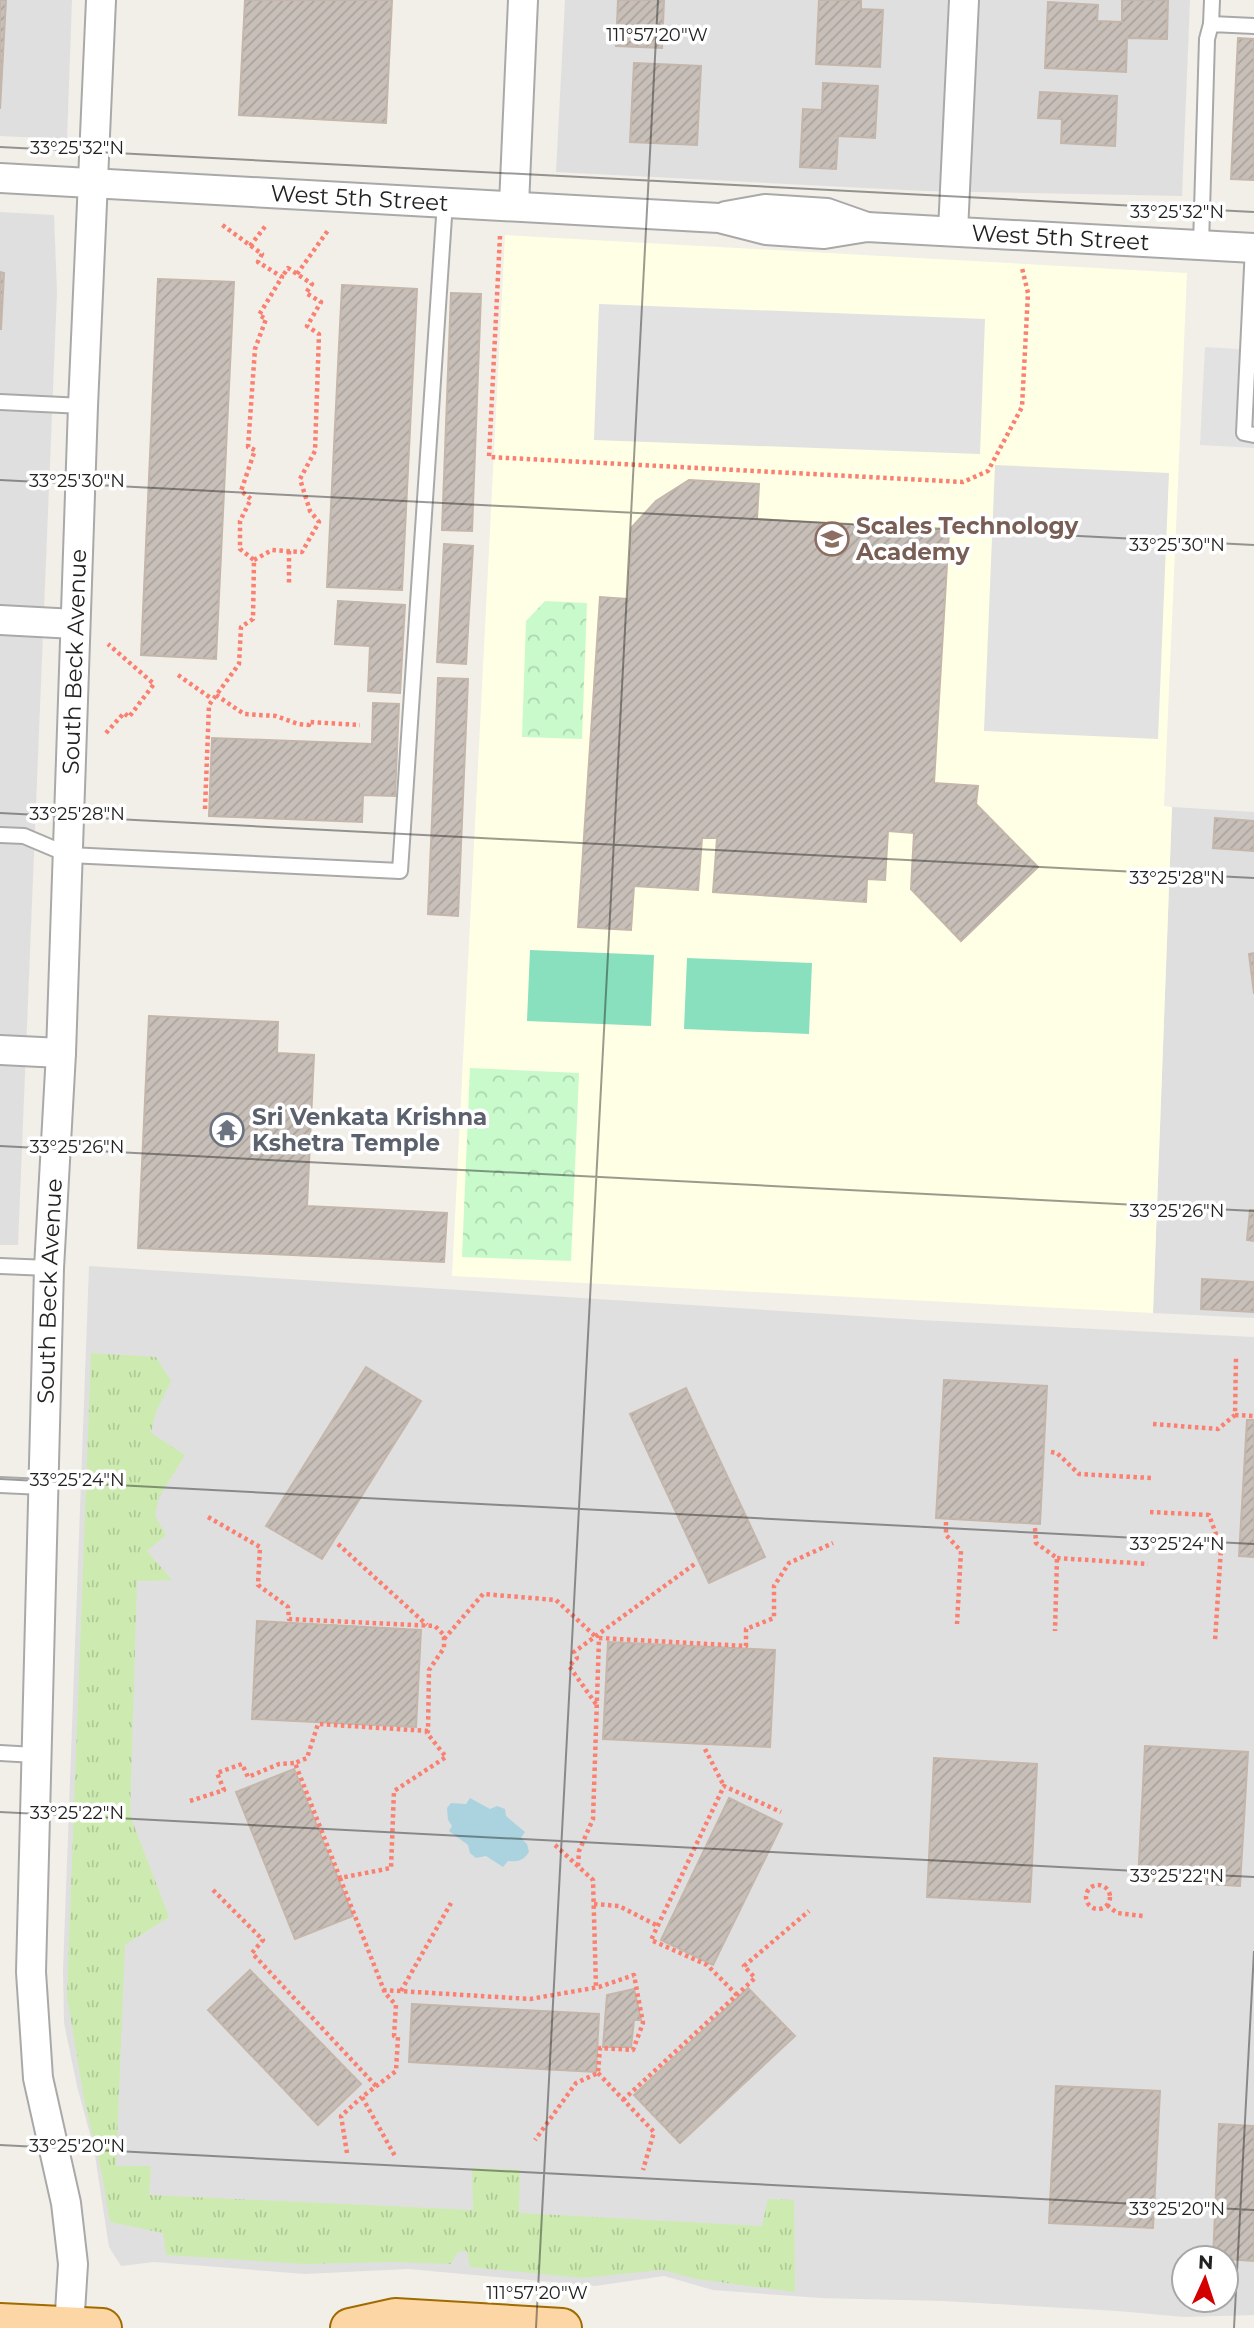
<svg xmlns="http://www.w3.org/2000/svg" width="1254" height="2328" font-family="Montserrat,sans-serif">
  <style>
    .residential { fill: #e0dfdf; fill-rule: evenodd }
    .education { fill: #ffffe5 }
    .grass { fill: url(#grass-tufts) }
    .park { fill: url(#park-crowns) }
    .pitch { fill: #88e0be }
    .parking { fill: #e2e2e2 }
    .water { fill: #aad3df }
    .building { fill: url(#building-hatch); stroke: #c4b6ab; stroke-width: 2 }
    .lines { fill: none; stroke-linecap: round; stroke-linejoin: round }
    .service-casing { stroke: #a9a9a9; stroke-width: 18 }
    .minor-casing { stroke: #a9a9a9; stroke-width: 32 }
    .primary-casing { stroke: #a06b00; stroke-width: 42 }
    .path { stroke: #fa8072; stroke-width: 4.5; stroke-dasharray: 3.5 3.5; stroke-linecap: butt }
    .service { stroke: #fff; stroke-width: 14 }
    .minor { stroke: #fff; stroke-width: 28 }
    .primary { stroke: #fcd6a4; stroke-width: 38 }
    .ticks { fill: none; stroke: #222; stroke-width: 2; stroke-opacity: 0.45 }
    .labels { text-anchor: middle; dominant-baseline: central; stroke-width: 7; stroke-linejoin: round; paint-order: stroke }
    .street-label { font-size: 23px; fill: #222; stroke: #fff }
    .education-label { font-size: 23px; font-weight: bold; fill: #785e54; stroke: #fff; text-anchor: start }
    .worship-label { font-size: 23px; font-weight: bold; fill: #5b616d; stroke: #fff; text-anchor: start }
    .ticks-label { font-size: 18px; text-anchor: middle; fill: #222; stroke: #fff; stroke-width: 7; stroke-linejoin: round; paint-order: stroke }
  </style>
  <defs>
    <pattern id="grass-tufts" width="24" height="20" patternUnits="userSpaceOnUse" patternTransform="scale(1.75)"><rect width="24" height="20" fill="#cdebb0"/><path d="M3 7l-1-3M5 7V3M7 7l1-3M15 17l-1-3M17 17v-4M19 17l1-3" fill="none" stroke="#b0c997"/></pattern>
    <pattern id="park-crowns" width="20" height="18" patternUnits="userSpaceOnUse" patternTransform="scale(1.75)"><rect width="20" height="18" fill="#c8facc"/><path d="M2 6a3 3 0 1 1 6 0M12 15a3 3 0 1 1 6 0" fill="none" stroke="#acd6af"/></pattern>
    <pattern id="building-hatch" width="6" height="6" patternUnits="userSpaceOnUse" patternTransform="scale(1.75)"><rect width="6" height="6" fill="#c7bfb8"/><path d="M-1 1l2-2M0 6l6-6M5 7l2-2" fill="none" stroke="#aba49e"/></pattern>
  </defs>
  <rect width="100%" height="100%" fill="#f2efe9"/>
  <g class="residential">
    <path d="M0 0H72L67 139 0 136Z"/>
    <path d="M565 0H1190L1182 196 924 191 556 172Z"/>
    <path d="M0 212 54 215 57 292 18 1245H0Z"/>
    <path d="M1172 807 1254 812V1318L1153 1313Z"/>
    <path d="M89 1266 920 1320 1254 1337V2315L1184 2317 1118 2311 943 2301 820 2298 713 2290 664 2276 595 2286 408 2269 305 2274 154 2262 121 2266 109 2247 94 2149 77 2086 64 2023 63 1970ZM1184 2258H1226V2300H1184Z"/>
  </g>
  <path class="education" d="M505 235 1187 273 1164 806 1172 807 1153 1313 452 1276Z"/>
  <path class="grass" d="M91 1353 156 1357 171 1381 156 1412 151 1433 185 1455 159 1497 155 1516 166 1535 147 1551 172 1580 137 1581 130 1815 169 1917 125 1945 116 2166H151L149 2195 473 2210 472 2168 520 2170 519 2213 762 2226 768 2199 794 2200 795 2292 697 2279 662 2270 582 2278 470 2267 467 2251 458 2252 451 2264 391 2262 304 2264 166 2255 163 2233 110 2222 102 2174 85 2104 67 1996Z"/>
  <g class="park">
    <path d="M545 601 587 603 582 739 522 737 526 621Z"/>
    <path d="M470 1068 579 1073 571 1261 462 1257Z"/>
  </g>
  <g class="pitch">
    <path d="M530 950 654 955 651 1026 527 1021Z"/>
    <path d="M687 958 812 963 809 1034 684 1029Z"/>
  </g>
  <g class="parking">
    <path d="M599 304 985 319 980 454 594 440Z"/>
    <path d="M1205 347 1254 350V448L1200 445Z"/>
    <path d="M995 465 1169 473 1158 739 984 731Z"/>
  </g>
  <path class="water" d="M470 1798 490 1809 497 1806 505 1809 506 1816 525 1832 521 1838 527 1844 529 1852C523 1861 518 1862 508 1861L503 1867 486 1856 476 1858 470 1853 468 1845 449 1831 452 1826 448 1820 447 1808 451 1803 466 1804Z"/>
  <g class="building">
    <path d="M0 0H6L0 109Z"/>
    <path d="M245 0H392L386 123 239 115Z"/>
    <path d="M618 0H664L662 48 616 46Z"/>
    <path d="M819 0H861V9L883 10 880 67 816 64Z"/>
    <path d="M1122 0H1168L1167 39 1127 38 1126 72 1045 68 1048 2 1098 5 1097 21 1122 22Z"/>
    <path d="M1238 38 1254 39V180L1231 179Z"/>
    <path d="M634 63 701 66 697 145 630 142Z"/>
    <path d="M823 83 878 86 875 138 838 136 836 169 800 167 803 109 822 110Z"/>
    <path d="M1040 92 1117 96 1115 146 1061 143 1062 119 1038 118Z"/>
    <path d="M0 272 4 273 1 329H0Z"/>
    <path d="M158 279 234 282 216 659 141 655Z"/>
    <path d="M342 285 417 289 402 590 327 587Z"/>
    <path d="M451 293 481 294 472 531 442 530Z"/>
    <path d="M689 480 759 484 757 519 949 531 934 783 978 786 976 804 1038 867 961 941 911 889 914 833 888 831 885 880 867 879 866 902 713 892 717 838H702L698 890 634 886 631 930 578 927 600 597 628 599 632 527 656 501Z"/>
    <path d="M444 544 473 546 466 664 437 662Z"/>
    <path d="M338 601 405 605 400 693 368 691 370 646 335 644Z"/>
    <path d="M438 678 468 679 458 916 428 914Z"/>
    <path d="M373 703 399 704 395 796 363 795 362 822 209 816 212 738 372 744Z"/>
    <path d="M1215 818 1254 821V851L1213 848Z"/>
    <path d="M1254 953V994L1249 954Z"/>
    <path d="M149 1016 278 1022 277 1053 314 1055 307 1206 447 1213 444 1262 138 1248Z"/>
    <path d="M1250 1210H1254V1241L1247 1240Z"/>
    <path d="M1202 1279 1254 1282V1312L1201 1309Z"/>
    <path d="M366 1367 421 1401 322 1559 266 1526Z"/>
    <path d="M944 1380 1047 1386 1040 1524 936 1518Z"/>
    <path d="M686 1388 765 1557 709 1583 630 1414Z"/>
    <path d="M1247 1420H1254V1557L1239 1556Z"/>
    <path d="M257 1621 421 1630 416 1727 252 1719Z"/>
    <path d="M608 1642 775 1650 770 1747 603 1739Z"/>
    <path d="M1145 1746 1248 1752 1240 1886 1138 1880Z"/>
    <path d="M934 1758 1037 1764 1030 1902 927 1897Z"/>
    <path d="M294 1769 353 1916 295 1939 236 1792Z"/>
    <path d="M729 1798 782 1824 713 1965 661 1940Z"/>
    <path d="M250 1970 361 2084 318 2125 208 2010Z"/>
    <path d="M748 1988 795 2036 680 2143 634 2095Z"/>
    <path d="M634 1989 641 2020H634L631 2047H603L607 1995Z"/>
    <path d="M412 2004 599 2014 596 2072 409 2062Z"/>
    <path d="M1056 2086 1160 2091 1153 2228 1049 2223Z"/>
    <path d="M1219 2124 1254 2126V2261L1213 2258Z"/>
  </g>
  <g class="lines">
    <defs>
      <g id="service">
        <path d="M1211 24 1212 0"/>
        <path d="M1201 245 1207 39 1211 24 1254 26"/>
        <path d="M1253 247 1244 433 1254 435"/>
        <path d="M0 402 83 406"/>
        <path d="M0 835 24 836 69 855 400 871 445 202"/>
        <path d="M0 1266 49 1268"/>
        <path d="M0 1485 43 1487"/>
        <path d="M0 1753 35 1755"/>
      </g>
      <g id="minor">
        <path id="s1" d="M0 178 719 218 766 230 824 234 867 227 1254 248"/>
        <path d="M514 205 523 0"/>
        <path d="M726 216 765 209 827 213 864 226"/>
        <path d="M953 231 964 0"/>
        <path d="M0 620 75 624"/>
        <path d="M0 1050 61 1053"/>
        <path id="s2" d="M69 2328 73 2264 66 2203 38 2078 31 1972 49 1268 61 1053 83 406 101 0"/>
      </g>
      <g id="primary">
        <path d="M0 2323 102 2328"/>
        <path d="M350 2328 395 2318 562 2328"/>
      </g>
    </defs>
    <use href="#service" class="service-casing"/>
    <use href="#minor" class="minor-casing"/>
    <use href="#primary" class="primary-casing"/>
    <g class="path">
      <path d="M500 236 489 457 963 482 988 471 1022 407 1028 293 1022 268"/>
      <path d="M250 246 267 224"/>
      <path d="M297 274 329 229"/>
      <path d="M289 551V586"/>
      <path d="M254 560 272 550 302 552 319 522 310 511 300 479 315 451 319 334 307 326 321 302 306 293 312 284 288 268 282 277"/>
      <path d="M178 675 212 699"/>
      <path d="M216 695 244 714 276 716 298 724 309 725V722L360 725"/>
      <path d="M106 733 124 713 129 717 154 684 108 644"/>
      <path d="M205 809 209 705 239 664 241 627 253 619 254 560 240 549V521L251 499 241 491 255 450 248 447 255 349 266 319 259 315 282 277 258 262 262 254 221 224"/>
      <path d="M1235 1415 1254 1416"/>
      <path d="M1153 1424 1218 1429 1235 1415 1236 1358"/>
      <path d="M1051 1452 1057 1453 1079 1474 1151 1478"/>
      <path d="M1150 1512 1209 1515 1221 1548 1215 1641"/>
      <path d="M208 1517 260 1547 258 1585 288 1607 289 1619 435 1626 444 1635V1648L429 1670 428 1731 427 1733 446 1757 394 1791 391 1868 340 1878 295 1763 307 1758 318 1724 428 1731"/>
      <path d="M946 1522V1535L961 1551 957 1624"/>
      <path d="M1035 1528 1036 1543 1057 1558 1055 1631"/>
      <path d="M338 1544 427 1625"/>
      <path d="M1057 1558 1148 1564"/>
      <path d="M444 1639 483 1594 556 1600 595 1636"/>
      <path d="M596 1704 569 1666 577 1658 574 1652 696 1563"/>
      <path d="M705 1749 724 1786"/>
      <path d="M190 1801 224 1790 217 1773 242 1764 248 1777 279 1764 295 1763"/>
      <path d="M555 1845 593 1880 596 1987"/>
      <path d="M578 1866 579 1851 593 1819 599 1638 746 1646V1629L774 1618V1586L789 1563 833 1543"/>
      <path d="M340 1878 385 1993 396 2005 394 2036 398 2037 396 2071 362 2097 395 2156"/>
      <circle cx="1098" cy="1897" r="12"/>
      <path d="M213 1890 263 1940 252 1953 376 2086"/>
      <path d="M594 1904 619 1906 658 1926"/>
      <path d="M1107 1905 1117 1913 1143 1916"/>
      <path d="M383 1990 530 1999 599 1987 634 1975 643 2023 633 2050 600 2048 598 2073 576 2083 535 2140"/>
      <path d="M401 1991 451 1903"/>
      <path d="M737 1995 707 1965 651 1940 724 1786 781 1812"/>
      <path d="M598 2073 654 2132 643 2170"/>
      <path d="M623 2100 755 1978 744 1966 809 1911"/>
      <path d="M347 2153 341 2116 362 2097"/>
    </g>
    <use href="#service" class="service"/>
    <use href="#minor" class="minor"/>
    <use href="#primary" class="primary"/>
  </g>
  <path class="ticks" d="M0 147 1254 212M0 480 1254 545M0 813 1254 878M0 1146 1254 1211M0 1479 1254 1544M0 1812 1254 1877M0 2145 1254 2210M536 2328 658 0M1234 2328 1254 1951"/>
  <defs>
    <symbol id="school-ring" viewBox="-11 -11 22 22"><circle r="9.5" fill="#fff" stroke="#8d6e63" stroke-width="1.5"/><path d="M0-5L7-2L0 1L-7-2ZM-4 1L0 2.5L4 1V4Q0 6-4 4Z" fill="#8d6e63"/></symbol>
    <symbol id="temple-ring" viewBox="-11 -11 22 22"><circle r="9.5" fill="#fff" stroke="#6b7280" stroke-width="1.5"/><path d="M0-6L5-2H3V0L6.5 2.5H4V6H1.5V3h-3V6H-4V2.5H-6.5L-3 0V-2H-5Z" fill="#6b7280"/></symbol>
  </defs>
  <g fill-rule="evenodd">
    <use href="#school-ring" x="813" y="520" width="38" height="38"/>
    <use href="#temple-ring" x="208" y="1111" width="38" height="38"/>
  </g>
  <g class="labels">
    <g class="street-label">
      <text stroke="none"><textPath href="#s1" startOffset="360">West 5th Street</textPath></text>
      <text stroke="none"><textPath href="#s1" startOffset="1064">West 5th Street</textPath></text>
      <text stroke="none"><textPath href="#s2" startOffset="1671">South Beck Avenue</textPath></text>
      <text stroke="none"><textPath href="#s2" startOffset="1041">South Beck Avenue</textPath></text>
    </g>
    <g class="education-label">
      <text x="856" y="526">Scales Technology<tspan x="856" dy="26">Academy</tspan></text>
    </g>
    <g class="worship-label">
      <text x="252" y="1117">Sri Venkata Krishna<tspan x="252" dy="26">Kshetra Temple</tspan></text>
    </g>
  </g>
  <g class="ticks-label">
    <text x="657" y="41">111°57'20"W</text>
    <text x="77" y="154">33°25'32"N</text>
    <text x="1177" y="218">33°25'32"N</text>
    <text x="77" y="487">33°25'30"N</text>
    <text x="1177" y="551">33°25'30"N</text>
    <text x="77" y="820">33°25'28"N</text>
    <text x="1177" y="884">33°25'28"N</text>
    <text x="77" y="1153">33°25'26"N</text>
    <text x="1177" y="1217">33°25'26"N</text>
    <text x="77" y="1486">33°25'24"N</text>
    <text x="1177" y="1550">33°25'24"N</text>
    <text x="77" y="1819">33°25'22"N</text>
    <text x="1177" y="1882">33°25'22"N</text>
    <text x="77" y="2152">33°25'20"N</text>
    <text x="1177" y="2215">33°25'20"N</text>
    <text x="537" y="2299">111°57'20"W</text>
  </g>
  <g transform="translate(1205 2279) rotate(3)"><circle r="33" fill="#ffffff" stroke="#a7a7a7" stroke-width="2"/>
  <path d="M0-5L12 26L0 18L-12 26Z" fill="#d40000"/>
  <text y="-10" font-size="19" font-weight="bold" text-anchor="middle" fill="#222222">N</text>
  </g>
</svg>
